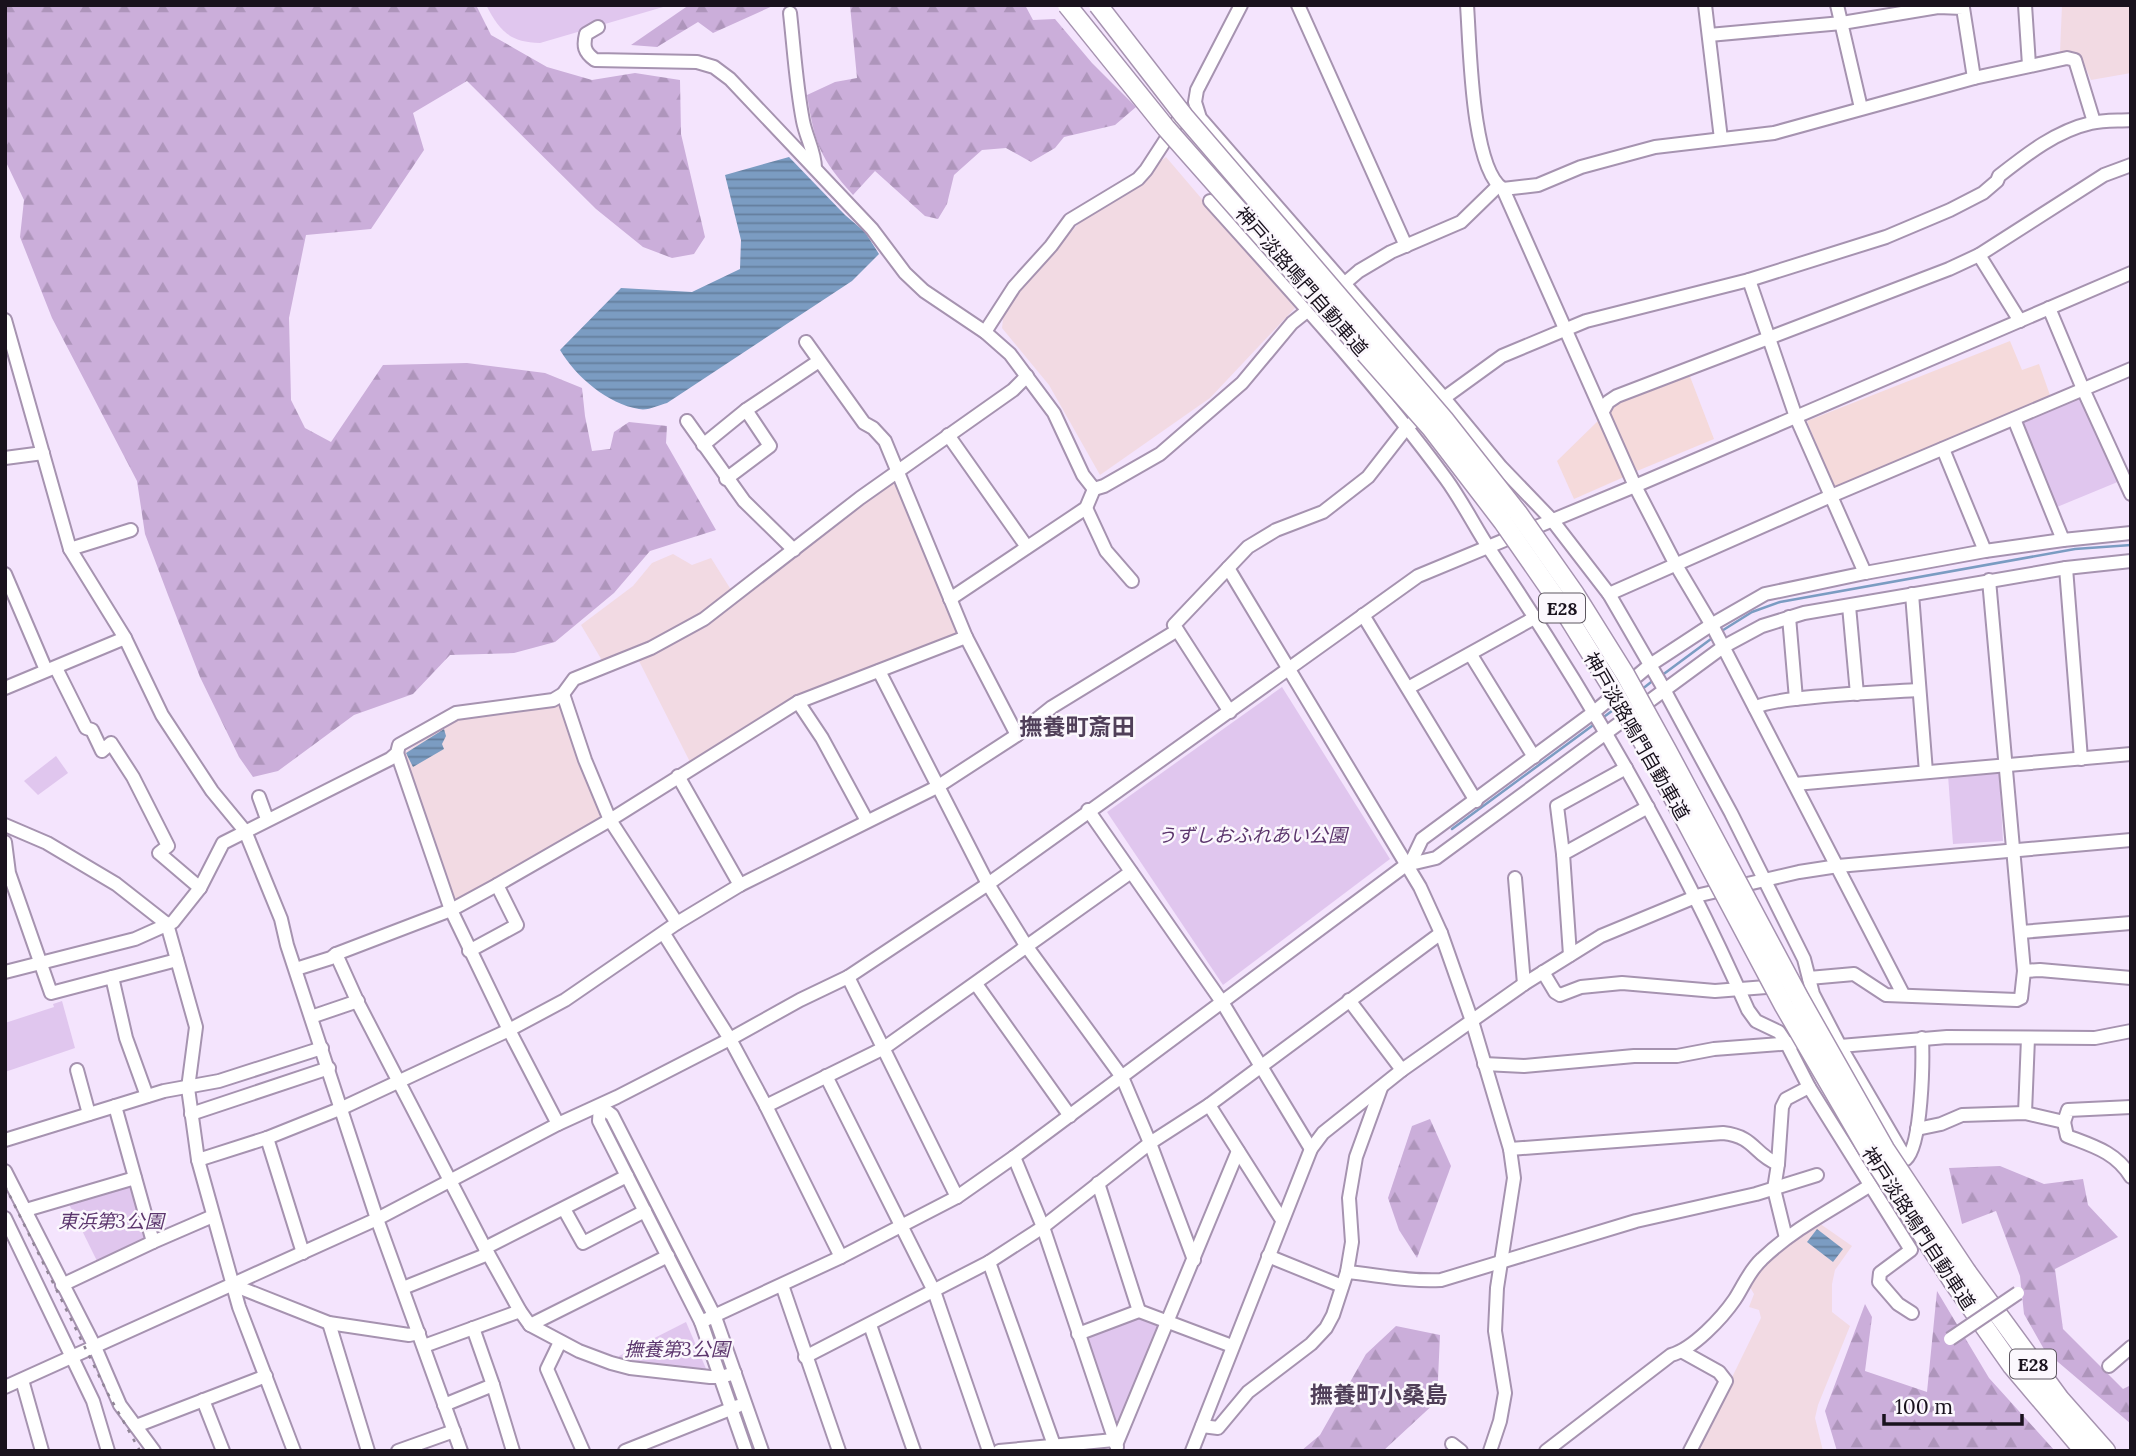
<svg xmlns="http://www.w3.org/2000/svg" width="2136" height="1456" font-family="Lora,'Noto Sans JP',serif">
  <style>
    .commercial { fill: #f5dadb }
    .education { fill: #f2dae3 }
    .forest { fill: url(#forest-firs) }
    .green { fill: #e0c6ee }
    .water { fill: url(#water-rules) }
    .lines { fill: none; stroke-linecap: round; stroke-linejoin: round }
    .stream { stroke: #7b9cc2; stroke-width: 2.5 }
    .minor-casing { stroke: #a693b0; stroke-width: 16 }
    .highway-casing { stroke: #a693b0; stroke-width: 21 }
    .minor { stroke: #fff; stroke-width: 12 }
    .highway { stroke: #fff; stroke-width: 18 }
    .rail { stroke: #918597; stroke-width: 2.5; stroke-dasharray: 3.5 7; stroke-linecap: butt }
    .minor-bridge-casing { stroke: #a693b0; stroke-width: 16; stroke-linecap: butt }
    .highway-bridge-casing { stroke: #a693b0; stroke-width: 21; stroke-linecap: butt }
    .minor-bridge { stroke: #fff; stroke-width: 12 }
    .highway-bridge { stroke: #fff; stroke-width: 18 }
    .labels { text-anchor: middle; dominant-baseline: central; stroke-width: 5; stroke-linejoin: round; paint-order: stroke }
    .shield { fill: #fbf7fd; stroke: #5d5760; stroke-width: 2 }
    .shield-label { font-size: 18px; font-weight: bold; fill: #19121d }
    .street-label { font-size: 19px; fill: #19121d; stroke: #fbf7fd }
    .park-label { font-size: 19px; font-style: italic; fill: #5c366d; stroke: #fbf7fd }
    .quarter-label { font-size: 23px; font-weight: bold; fill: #503f59; stroke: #fbf7fd }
  </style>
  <defs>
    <pattern id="forest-firs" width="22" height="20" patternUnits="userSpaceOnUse" patternTransform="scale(1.75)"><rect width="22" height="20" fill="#cbaeda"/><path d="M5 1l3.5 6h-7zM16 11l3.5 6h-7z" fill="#ae95bb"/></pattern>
    <pattern id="water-rules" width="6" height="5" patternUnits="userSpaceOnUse" patternTransform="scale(1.75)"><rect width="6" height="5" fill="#7b9cc2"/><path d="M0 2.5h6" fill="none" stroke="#647e9d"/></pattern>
  </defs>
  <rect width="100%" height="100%" fill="#f4e4fd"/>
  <g class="commercial">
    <path d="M2010 341 2022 370 2039 364 2051 398 1834 488 1807 421Z"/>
    <path d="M1689 374 1714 439 1637 471 1607 412 1612 404Z"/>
    <path d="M1600 419 1624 477 1574 499 1557 461Z"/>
  </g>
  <g class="education">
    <path d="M2062 5H2131V73L2091 80 2081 57 2072 51 2060 53Z"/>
    <path d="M1166 157 1295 308 1210 398 1100 475 1049 385 1002 328 1004 310 1078 224Z"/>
    <path d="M895 480 945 600 943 603 958 632 957 637 792 699 690 762 638 659 649 655 728 610 827 528Z"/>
    <path d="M673 554 692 565 711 558 733 593 700 618 651 644 603 662 581 625 633 586 652 563Z"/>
    <path d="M561 704 605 818 455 903 399 756 462 715Z"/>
    <path d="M1819 1223 1852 1246 1835 1270 1832 1284V1312L1850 1326 1818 1405 1815 1418 1823 1451H1696L1761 1318 1759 1310 1749 1307 1754 1294 1748 1284 1769 1258Z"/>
  </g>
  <g class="forest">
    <path d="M5 5H476L491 35 547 67 592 80 635 73 680 80 681 134 705 237 694 254 672 258 643 247 596 209 467 81 413 113 424 150 371 229 306 235 289 318 291 400 305 428 331 442 383 365 467 363 545 373 582 388 585 416 592 451 610 449 614 432 629 422 667 426 666 443 716 530 650 551 614 593 555 642 514 653 450 655 413 694 354 715 278 771 253 777 239 757 200 677 168 595 145 534 137 481 52 318 20 237 24 200 5 160Z"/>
    <path d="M689 5H775L713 33 698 22 657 47 631 45Z"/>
    <path d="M850 5H1025L1033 20 1055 19 1092 63 1136 107 1115 125 1064 137 1055 148 1031 162 1006 148 982 150 954 175 947 204 938 219 925 216 875 171 853 195C820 158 815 145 807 95L835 82 857 78Z"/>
    <path d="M1430 1119 1451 1166 1417 1258 1399 1230 1388 1198 1412 1126Z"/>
    <path d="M2000 1166 2044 1184 2083 1179 2088 1205 2118 1237 2055 1269 2063 1329 2123 1389 2131 1385V1424L2045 1351 2024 1314 2020 1276 1996 1211 1962 1224 1949 1168Z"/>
    <path d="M1937 1291 1989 1378 2055 1451H1837L1825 1411 1865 1304 1872 1317 1865 1371 1927 1392Z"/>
    <path d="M1396 1326 1440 1335 1437 1401 1383 1451H1301L1320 1435 1366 1354Z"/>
  </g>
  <g class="green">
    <path d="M486 5H670L540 43C509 42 500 31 486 5Z"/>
    <path d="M2082 394 2120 481 2057 507 2020 426 2021 422Z"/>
    <path d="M1282 687 1390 859 1223 985 1107 812Z"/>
    <path d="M56 756 68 773 38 795 24 781Z"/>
    <path d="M1999 771 2003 841 1953 844 1948 775Z"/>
    <path d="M62 1001 75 1048 5 1072V1023L54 1007 53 1004Z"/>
    <path d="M132 1183 149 1239 98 1263 68 1202Z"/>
    <path d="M1139 1317 1161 1326 1120 1427 1112 1426 1085 1336Z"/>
    <path d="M686 1322 707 1371 619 1361V1356Z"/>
  </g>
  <g class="water">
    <path d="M789 157 845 215 865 232 879 254 852 281 667 403C659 405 648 411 639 409 608 404 576 377 560 350L621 288 692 292 740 269 741 240 725 175Z"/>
    <path d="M444 729 446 736 442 744 444 749 413 767 406 753Z"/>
    <path d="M1817 1229 1843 1249 1833 1262 1807 1242Z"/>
  </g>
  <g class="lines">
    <g class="stream">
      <path d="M1720 632 1752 612 1780 602 2075 549 2131 545"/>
      <path d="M1661 676 1715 636"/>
      <path d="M1641 690 1655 679"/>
      <path d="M1601 719 1616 708"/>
      <path d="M1452 829 1596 723"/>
    </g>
    <defs>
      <g id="minor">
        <path d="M1241 5 1197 90 1195 102 1200 118 1444 398 1501 467 1552 520 1609 594 1660 682 1731 813 1804 959 1813 994 1840 1046 1906 1159C1922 1145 1923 1061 1922 1038"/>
        <path d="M1298 5 1406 246"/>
        <path d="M1467 5C1470 44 1471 168 1503 189L1635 486 1676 565 1714 629 1903 994"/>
        <path d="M1705 5 1721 139"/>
        <path d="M1837 5 1861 108"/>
        <path d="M2025 5 2029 65"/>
        <path d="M790 13C794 49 796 85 803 121 806 137 815 152 815 168"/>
        <path d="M598 27 586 34C583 46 584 52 595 60L697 62 714 67 730 79 872 229 905 273 924 291 985 332 1010 354 1054 413 1083 475 1094 489"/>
        <path d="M1709 35 1842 23 1938 7 1963 8 1974 78"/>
        <path d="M1503 189 1538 185 1581 167 1655 147 1774 133 1974 78 2067 58 2075 60 2094 122"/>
        <path d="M1210 201C1291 291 1374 381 1446 479 1462 501 1475 527 1490 550 1589 696 1677 849 1748 1010L1756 1021 1779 1032 1787 1044 1809 1087 1911 1250 1880 1273 1879 1282 1898 1304 1912 1313"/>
        <path d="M1979 255 2020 321"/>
        <path d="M1749 280 1796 417 1865 573"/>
        <path d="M1338 289 1359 271 1391 252 1461 222 1498 186"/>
        <path d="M2049 308 2083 389 2131 494"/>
        <path d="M5 320 70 549 125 638 162 715 212 791 245 831 281 919 287 945 377 1219 5 1387"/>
        <path d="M985 332 1014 287 1051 246 1070 220 1138 179 1146 170 1185 110"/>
        <path d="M806 342 864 423 873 428 885 441 966 637 1017 735"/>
        <path d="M1603 411 1608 402 1617 396 1949 269 1979 255 2104 175 2131 165"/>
        <path d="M2014 419 2063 540"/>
        <path d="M687 421 744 501 794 550"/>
        <path d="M948 435 1027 547"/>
        <path d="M703 445 746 410 819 361"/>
        <path d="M1943 449 1985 551"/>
        <path d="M5 458 43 453"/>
        <path d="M726 479 770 446 746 410"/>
        <path d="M1094 489 1104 486 1160 454 1242 383 1292 323 1312 307"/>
        <path d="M1086 508 1106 551 1132 581"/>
        <path d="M70 549 131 530"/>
        <path d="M1228 568 1420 887 1441 933 1472 1021 1510 1149 1514 1178 1497 1288 1495 1331 1505 1393 1500 1421 1490 1451"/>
        <path d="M2066 568 2081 759"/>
        <path d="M5 574 46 670"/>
        <path d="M1989 580 2024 971 2040 970 2131 978"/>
        <path d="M1609 594 1831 496 2131 369"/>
        <path d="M1912 594 1926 772"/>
        <path d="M950 599 1086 508 1094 489"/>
        <path d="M1849 606 1857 694"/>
        <path d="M1363 615 1476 801"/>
        <path d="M1789 617 1796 699"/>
        <path d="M1471 655 1534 757"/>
        <path d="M56 668 86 728 92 730 102 751 111 743 133 777 168 846 159 853 200 888"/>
        <path d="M879 671 988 884 1027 947 1122 1077 1150 1143 1194 1260"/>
        <path d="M5 688 125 638"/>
        <path d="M1408 688 1536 617"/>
        <path d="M563 694 585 760 610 820 677 923"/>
        <path d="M798 702 822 738 867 821"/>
        <path d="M1755 708C1772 696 1890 692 1918 690"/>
        <path d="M1230 712 1174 625 1248 547 1276 530 1323 512 1368 477 1407 427 1444 398 1502 356 1586 321 1749 280 1886 237 1950 210 1983 193 1997 181 1999 176C2027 154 2056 131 2091 123 2104 120 2118 121 2131 120"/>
        <path d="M397 753 451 910 509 1030 558 1124"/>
        <path d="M678 776 740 885"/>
        <path d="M1795 784 2131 754"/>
        <path d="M259 797 267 819"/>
        <path d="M1088 810 1222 1002 1311 1149"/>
        <path d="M5 825 47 843 116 884 167 924 196 1027 188 1088 198 1160 239 1307 294 1451"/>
        <path d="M5 842 9 873 51 993 112 977 126 1038 147 1096"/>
        <path d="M1563 854 1557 806 1626 768"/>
        <path d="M1411 862 1422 839 1594 712 1650 665 1711 625 1765 594 1865 573 1985 551 2063 540 2131 533"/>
        <path d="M1515 878 1524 984"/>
        <path d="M2021 932 2131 923"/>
        <path d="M664 934 730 1039 766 1106 841 1257"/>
        <path d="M469 951 517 925 497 885"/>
        <path d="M336 954 359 1005 485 1248 520 1311 530 1325 579 1351 611 1363 630 1368 710 1377H721L735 1373"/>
        <path d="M1570 955 1563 854 1648 807"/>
        <path d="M296 969 331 958 336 954 451 910 497 885 610 820 798 702 966 637"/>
        <path d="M5 972 135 939 173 922 200 888 223 843 390 759 397 753 399 745 456 713 553 700 563 694 574 679 651 648 704 619 860 498 1013 390 1027 376"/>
        <path d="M1543 972 1555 992 1560 995 1581 987 1622 983 1715 991 1779 986"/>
        <path d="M112 977 177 960"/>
        <path d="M848 977 957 1197"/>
        <path d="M1809 978 1854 974 1886 995 2017 1000 2021 998 2024 971"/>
        <path d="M976 984 1070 1116"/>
        <path d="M1349 1000 1402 1070"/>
        <path d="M311 1017 358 1001"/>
        <path d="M1840 1046 1947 1037 2095 1038 2131 1031"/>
        <path d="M1484 1064 1524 1066 1634 1056H1677L1714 1049 1794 1043"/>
        <path d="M77 1070 89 1114"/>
        <path d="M826 1076 934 1291 989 1451"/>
        <path d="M1209 1105 1282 1220"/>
        <path d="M115 1106 153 1242 213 1216"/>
        <path d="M600 1106 612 1115 715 1317 762 1451"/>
        <path d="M600 1106 599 1121 701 1322 746 1451"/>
        <path d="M766 1106 884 1048 1131 872"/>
        <path d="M2025 1113 2028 1038"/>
        <path d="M191 1114 329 1068"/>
        <path d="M2064 1122 2067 1136C2093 1146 2116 1152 2131 1177"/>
        <path d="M1917 1129 1941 1124 1962 1115 2025 1113 2064 1122 2068 1110 2131 1107"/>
        <path d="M267 1138 303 1253"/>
        <path d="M5 1140 164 1091 219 1081 322 1048"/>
        <path d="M1510 1149 1723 1133C1756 1137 1752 1153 1778 1164"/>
        <path d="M1014 1157 1043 1227 1117 1447"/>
        <path d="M198 1160 267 1138 342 1108 509 1030 565 1000 677 923 740 885 937 787 1017 735 1052 707 1176 631"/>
        <path d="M5 1171 95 1347 120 1405 154 1451"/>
        <path d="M1098 1183 1139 1311"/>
        <path d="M564 1209 583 1243 645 1211"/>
        <path d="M26 1210 135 1178"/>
        <path d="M5 1218 93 1401 108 1451"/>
        <path d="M1786 1238 1774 1189 1778 1164 1782 1107 1786 1099 1809 1087"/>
        <path d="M485 1248 627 1176"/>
        <path d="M1268 1256 1342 1286"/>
        <path d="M989 1262 1054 1445"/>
        <path d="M1347 1272C1378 1275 1410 1282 1441 1280L1636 1221 1756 1194 1817 1175"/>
        <path d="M62 1285 153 1242"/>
        <path d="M233 1285 329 1323 409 1335 419 1333"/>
        <path d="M782 1285 839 1451"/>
        <path d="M403 1288 488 1254"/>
        <path d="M701 1322 841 1257 957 1197 1014 1157 1406 865 1436 858 1723 647 1762 626 1804 613 2066 568 2131 561"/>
        <path d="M329 1323 368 1451"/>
        <path d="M530 1325 668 1256"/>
        <path d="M870 1325 914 1451"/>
        <path d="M473 1328 493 1385"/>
        <path d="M1078 1334 1139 1311 1232 1346"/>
        <path d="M560 1342 547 1369 583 1451"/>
        <path d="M424 1346 520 1311"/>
        <path d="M1683 1352 1719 1372 1726 1381 1690 1451"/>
        <path d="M805 1357 989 1262 1043 1227 1150 1143 1209 1105 1441 933"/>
        <path d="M2109 1366 2131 1347"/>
        <path d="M22 1380 42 1451"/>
        <path d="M203 1400 223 1451"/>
        <path d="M444 1405 493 1385 513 1451"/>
        <path d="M136 1426 266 1376"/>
        <path d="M1202 1426 1218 1428 1248 1392 1311 1344 1326 1328 1333 1315 1347 1272 1352 1242 1349 1198 1356 1157 1381 1088"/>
        <path d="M1452 1444 1461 1451"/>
        <path d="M1116 1445 1238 1151"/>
        <path d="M398 1451 454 1431"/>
        <path d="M461 1451 377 1219 558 1124 617 1097 730 1039 800 1000 848 977 988 884 1418 576 1635 486 2131 273"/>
        <path d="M625 1451 738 1406"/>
        <path d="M999 1451 1114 1440"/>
        <path d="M1192 1451 1311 1149 1323 1133 1402 1070 1524 984 1601 936 1700 895 1799 872 1838 866 2131 840"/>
        <path d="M1546 1451 1671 1355C1693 1349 1722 1318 1735 1299 1744 1285 1749 1271 1762 1259 1793 1229 1833 1209 1869 1186"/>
      </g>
      <g id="highway">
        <path d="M1967 1272 2060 1399 2106 1451"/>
        <path d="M1953 1282 2012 1366 2084 1451"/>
      </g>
    </defs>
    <use href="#minor" class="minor-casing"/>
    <use href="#highway" class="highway-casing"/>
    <use href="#minor" class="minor"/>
    <use href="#highway" class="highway"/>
    <path class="rail" d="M5 1186 107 1392 140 1451"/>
    <defs>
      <path id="minor-bridge" d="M1950 1339 2018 1293"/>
      <g id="highway-bridge">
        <path d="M1067 5 1166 128 1431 428 1503 522 1560 604 1609 683 1651 756 1784 1006 1870 1154 1953 1282"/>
        <path d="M1098 5 1184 116 1444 419 1518 513 1575 594 1625 674 1667 750 1800 999 1885 1149 1967 1272"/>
      </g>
    </defs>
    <use href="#minor-bridge" class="minor-bridge-casing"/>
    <use href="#highway-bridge" class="highway-bridge-casing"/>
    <use href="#minor-bridge" class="minor-bridge"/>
    <use href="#highway-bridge" class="highway-bridge"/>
  </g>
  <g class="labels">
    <g class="shield">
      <rect x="1539" y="593.5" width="46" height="29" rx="5"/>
      <rect x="2010" y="1349.5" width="46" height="29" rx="5"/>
    </g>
    <g class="shield-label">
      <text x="1562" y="608">E28</text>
      <text x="2033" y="1364">E28</text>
    </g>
    <g class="street-label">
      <text transform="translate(1302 281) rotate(49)">神戸淡路鳴門自動車道</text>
      <text transform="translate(1637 736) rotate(60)">神戸淡路鳴門自動車道</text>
      <text transform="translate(1919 1228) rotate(57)">神戸淡路鳴門自動車道</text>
    </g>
    <g class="park-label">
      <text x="1252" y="835">うずしおふれあい公園</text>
      <text x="111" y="1221">東浜第3公園</text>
      <text x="677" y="1349">撫養第3公園</text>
    </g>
    <g class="quarter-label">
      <text x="1077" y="726">撫養町斎田</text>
      <text x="1379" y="1394">撫養町小桑島</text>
    </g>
  </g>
  <rect width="2136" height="1456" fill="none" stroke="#19121d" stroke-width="14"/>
  <path d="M1884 1414v10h138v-10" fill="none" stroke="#19121d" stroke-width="3.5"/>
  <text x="1895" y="1414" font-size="21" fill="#19121d" stroke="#fbf7fd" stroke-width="5" paint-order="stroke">100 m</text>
</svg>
